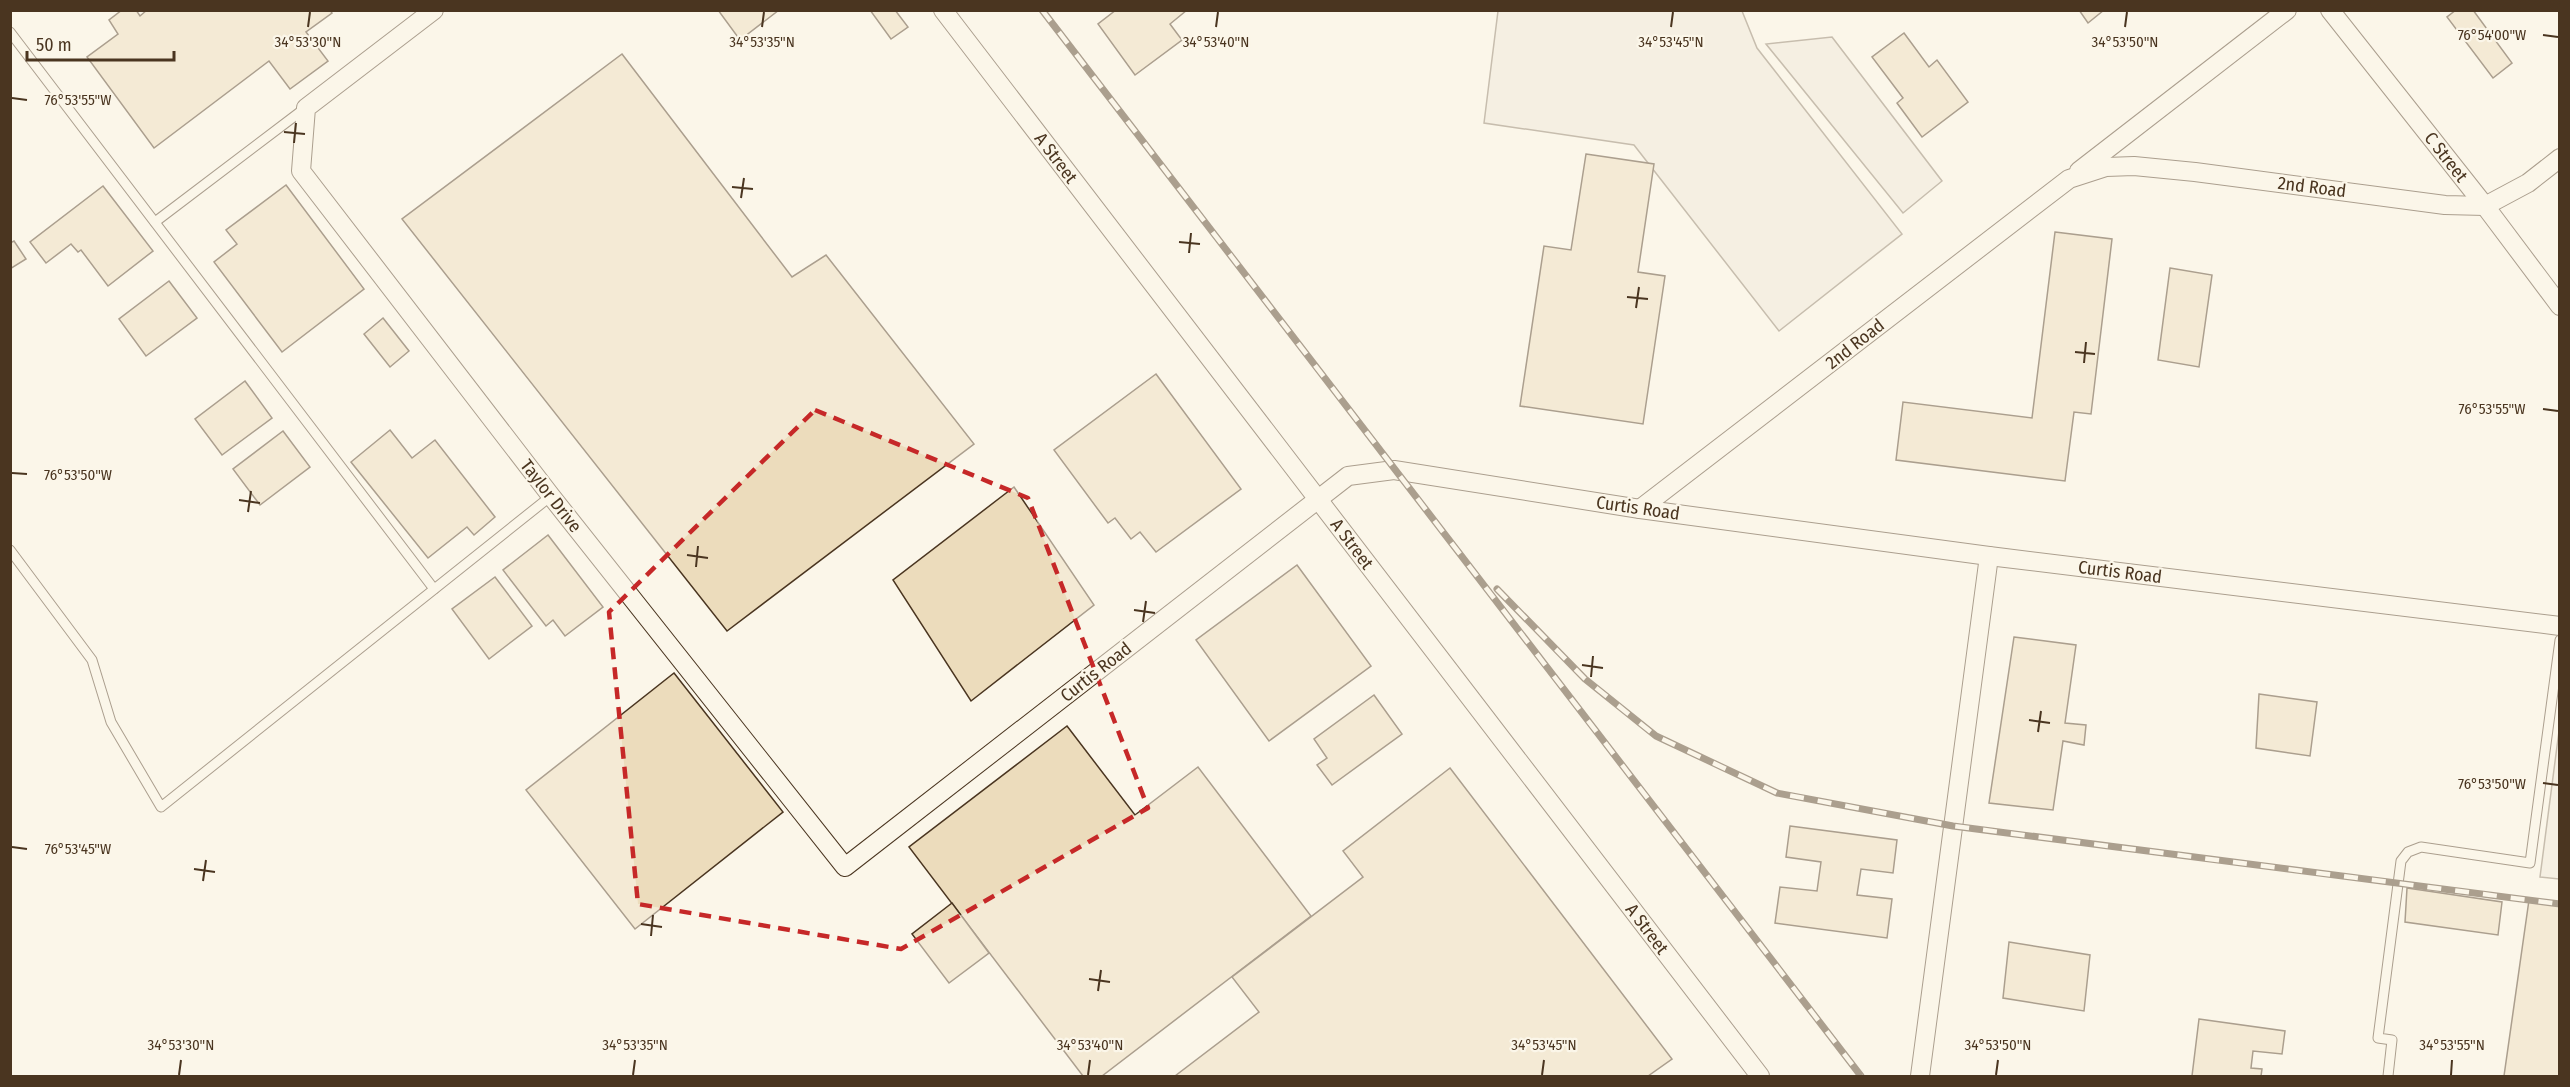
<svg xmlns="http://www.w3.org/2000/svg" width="2570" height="1087" font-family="'Fira Sans Condensed',sans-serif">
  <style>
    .parking { fill: #ede7d9; stroke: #887966; stroke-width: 1.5 }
    .building { fill: #ecdcbc; stroke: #4a3520; stroke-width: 1.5 }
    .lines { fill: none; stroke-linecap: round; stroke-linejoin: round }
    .lane-casing { stroke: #4a3520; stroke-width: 11 }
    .street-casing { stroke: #4a3520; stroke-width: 20 }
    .lane { stroke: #fbf6e9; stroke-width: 9 }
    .street { stroke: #fbf6e9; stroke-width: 18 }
    .rail-casing { stroke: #4a3520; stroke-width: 7 }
    .rail { stroke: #fbf6e9; stroke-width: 4.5; stroke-dasharray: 14; stroke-linecap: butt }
    .marked { fill: none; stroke: #c62828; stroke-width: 4.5; stroke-dasharray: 12 8; stroke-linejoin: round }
    .ticks { fill: none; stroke: #4a3520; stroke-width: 2 }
    .labels { text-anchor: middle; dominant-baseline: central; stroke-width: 4.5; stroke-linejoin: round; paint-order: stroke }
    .street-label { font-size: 18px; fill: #4a3520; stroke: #fbf6e9 }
    .ticks-label { font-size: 15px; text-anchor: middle; fill: #4a3520; stroke: #fbf6e9; stroke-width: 4.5; stroke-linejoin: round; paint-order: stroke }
  </style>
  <rect width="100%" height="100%" fill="#fbf6e9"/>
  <g class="parking">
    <path d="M1498 11H1742L1757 48 1902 234 1779 331 1634 145 1484 123Z"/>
    <path d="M1832 37 1942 181 1903 213 1766 44Z"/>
    <path d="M2559 731V879L2540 877Z"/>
  </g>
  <g class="building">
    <path d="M122 10H136L140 16 147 10H330L332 13 306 32 328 61 290 89 269 61 154 148 87 57 118 34 109 20Z"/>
    <path d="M718 10H779L740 40Z"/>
    <path d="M870 10H895L908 27 891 39Z"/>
    <path d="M1116 10H1187L1170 24 1182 40 1135 75 1098 24Z"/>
    <path d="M2079 10H2104L2088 23Z"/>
    <path d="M2456 10H2473L2512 63 2493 78 2447 17Z"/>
    <path d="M1904 33 1929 67 1937 60 1968 102 1922 137 1897 103 1903 98 1872 57Z"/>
    <path d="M622 54 792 277 826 255 974 444 727 631 402 219Z"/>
    <path d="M1586 154 1654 164 1638 272 1665 276 1643 424 1520 406 1544 246 1571 250Z"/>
    <path d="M286 185 364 289 282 352 214 262 237 244 226 230Z"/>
    <path d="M103 186 153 251 108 286 81 250 78 252 71 244 46 263 30 242Z"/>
    <path d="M2055 232 2112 239 2091 414 2074 412 2065 481 1896 460 1903 402 2032 418Z"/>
    <path d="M14 241 26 259 10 269V243Z"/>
    <path d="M2170 268 2212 275 2199 367 2158 360Z"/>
    <path d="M169 281 197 318 146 356 119 319Z"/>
    <path d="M383 318 409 351 390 367 364 334Z"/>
    <path d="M1156 374 1241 489 1156 552 1140 532 1131 539 1115 518 1108 523 1054 450Z"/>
    <path d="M245 381 272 418 222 455 195 419Z"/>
    <path d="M390 430 412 458 435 440 495 517 474 535 467 527 428 558 351 462Z"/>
    <path d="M283 431 310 467 260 505 233 469Z"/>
    <path d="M1014 487 1094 605 971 701 893 580Z"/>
    <path d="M548 535 603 607 565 636 553 620 546 626 503 570Z"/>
    <path d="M1297 565 1371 666 1269 741 1196 640Z"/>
    <path d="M495 577 532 626 489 659 452 609Z"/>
    <path d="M2014 637 2076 645 2065 723 2086 725 2084 745 2063 741 2053 810 1989 803Z"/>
    <path d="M674 673 783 812 635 929 526 790Z"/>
    <path d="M2259 694 2317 702 2310 756 2256 748Z"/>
    <path d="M1374 695 1402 734 1332 785 1317 765 1327 758 1314 739Z"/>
    <path d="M1067 726 1135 815 1198 767 1311 916 1102 1076H1083L909 847Z"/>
    <path d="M1450 768 1672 1059 1648 1076H1175L1259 1012 1232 977 1363 877 1343 851Z"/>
    <path d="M1790 826 1897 840 1893 873 1861 869 1857 895 1892 899 1887 938 1775 923 1780 887 1817 891 1821 862 1786 857Z"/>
    <path d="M2407 888 2502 902 2498 935 2405 922Z"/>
    <path d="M2529 900 2560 904V1076H2504Z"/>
    <path d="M952 903 989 953 949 983 912 934Z"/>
    <path d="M2009 942 2090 955 2084 1011 2003 998Z"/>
    <path d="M2199 1019 2285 1031 2282 1054 2253 1051 2251 1068 2262 1069 2261 1076H2192Z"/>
  </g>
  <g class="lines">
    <defs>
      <g id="lane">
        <path d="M10 32 434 589"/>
        <path d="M155 222 304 109"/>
        <path d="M10 550 92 660 111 722 161 807 551 496"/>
        <path d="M2388 1076 2392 1040 2378 1038 2401 861 2408 852 2421 847 2530 863 2560 640"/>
      </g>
      <g id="street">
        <path d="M434 10 306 108 301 171 551 496 845 867 1348 476 1394 470 1640 509 1989 556 2560 626"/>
        <path d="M943 10 1760 1076"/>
        <path d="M2330 10 2485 206 2560 306"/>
        <path d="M2079 171 2287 10"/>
        <path d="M1640 509 2069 179 2106 167 2134 166 2195 172 2445 205 2485 206 2528 183 2560 158"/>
        <path d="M1920 1076 1989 556"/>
      </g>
    </defs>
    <use href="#lane" class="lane-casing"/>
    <use href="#street" class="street-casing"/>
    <use href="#lane" class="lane"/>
    <use href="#street" class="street"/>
    <defs>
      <g id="rail">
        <path d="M1042 10 1861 1076"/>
        <path d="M1497 589 1585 679 1656 736 1777 793 1953 826 2560 904"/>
      </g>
    </defs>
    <use href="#rail" class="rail-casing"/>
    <use href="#rail" class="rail"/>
  </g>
  <path d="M0 0H2570V1087H0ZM815 410 1028 498 1148 808 901 949 638 904 609 612Z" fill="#fbf6e9" fill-opacity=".55" fill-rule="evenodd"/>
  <path class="marked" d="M815 410 1028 498 1148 808 901 949 638 904 609 612Z"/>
  <path class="ticks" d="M308 27 310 12M762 27 764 12M1216 27 1218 12M1671 27 1673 12M2125 27 2127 12M2543 35 2558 37M12 98 27 100M284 132 305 134M294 143 296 123M732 187 753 189M741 198 744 178M1179 242 1200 244M1189 253 1191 233M1627 297 1648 299M1636 308 1639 287M2075 352 2095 354M2084 363 2086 342M2543 409 2558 411M12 473 27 474M239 500 260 503M248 512 251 491M687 555 708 558M696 567 698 546M1134 610 1155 613M1143 622 1146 601M1582 665 1603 668M1591 677 1593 656M2029 720 2050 723M2038 732 2041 711M2543 783 2558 785M12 847 27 849M194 869 215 872M203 881 206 860M641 924 662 927M651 936 653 915M1089 979 1110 982M1098 991 1101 970M179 1075 181 1060M633 1075 635 1060M1088 1075 1090 1060M1542 1075 1544 1060M1996 1075 1998 1060M2451 1075 2452 1060"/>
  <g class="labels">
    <g class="street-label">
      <text transform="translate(2446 157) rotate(52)">C Street</text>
      <text transform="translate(1056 158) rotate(53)">A Street</text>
      <text transform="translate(2312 187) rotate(7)">2nd Road</text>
      <text transform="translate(1855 344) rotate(-38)">2nd Road</text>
      <text transform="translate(551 496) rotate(52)">Taylor Drive</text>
      <text transform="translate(1638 508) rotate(8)">Curtis Road</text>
      <text transform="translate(1352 544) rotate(53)">A Street</text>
      <text transform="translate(2120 572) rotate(7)">Curtis Road</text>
      <text transform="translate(1096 672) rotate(-38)">Curtis Road</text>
      <text transform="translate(1647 929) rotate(53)">A Street</text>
    </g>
  </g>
  <g class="ticks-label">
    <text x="2492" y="40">76°54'00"W</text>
    <text x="308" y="47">34°53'30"N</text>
    <text x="762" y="47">34°53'35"N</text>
    <text x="1216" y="47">34°53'40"N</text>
    <text x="1671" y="47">34°53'45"N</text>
    <text x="2125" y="47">34°53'50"N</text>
    <text x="78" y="105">76°53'55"W</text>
    <text x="2492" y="414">76°53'55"W</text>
    <text x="78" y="480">76°53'50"W</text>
    <text x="2492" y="789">76°53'50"W</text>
    <text x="78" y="854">76°53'45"W</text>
    <text x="181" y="1050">34°53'30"N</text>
    <text x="635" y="1050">34°53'35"N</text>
    <text x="1090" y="1050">34°53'40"N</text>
    <text x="1544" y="1050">34°53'45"N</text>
    <text x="1998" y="1050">34°53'50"N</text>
    <text x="2452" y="1050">34°53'55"N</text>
  </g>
  <rect width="2570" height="1087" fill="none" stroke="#4a3520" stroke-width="24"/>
  <path d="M27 51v9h147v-9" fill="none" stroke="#4a3520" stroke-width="3"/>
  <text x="36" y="51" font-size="18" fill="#4a3520" stroke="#fbf6e9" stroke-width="4.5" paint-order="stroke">50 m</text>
</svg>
